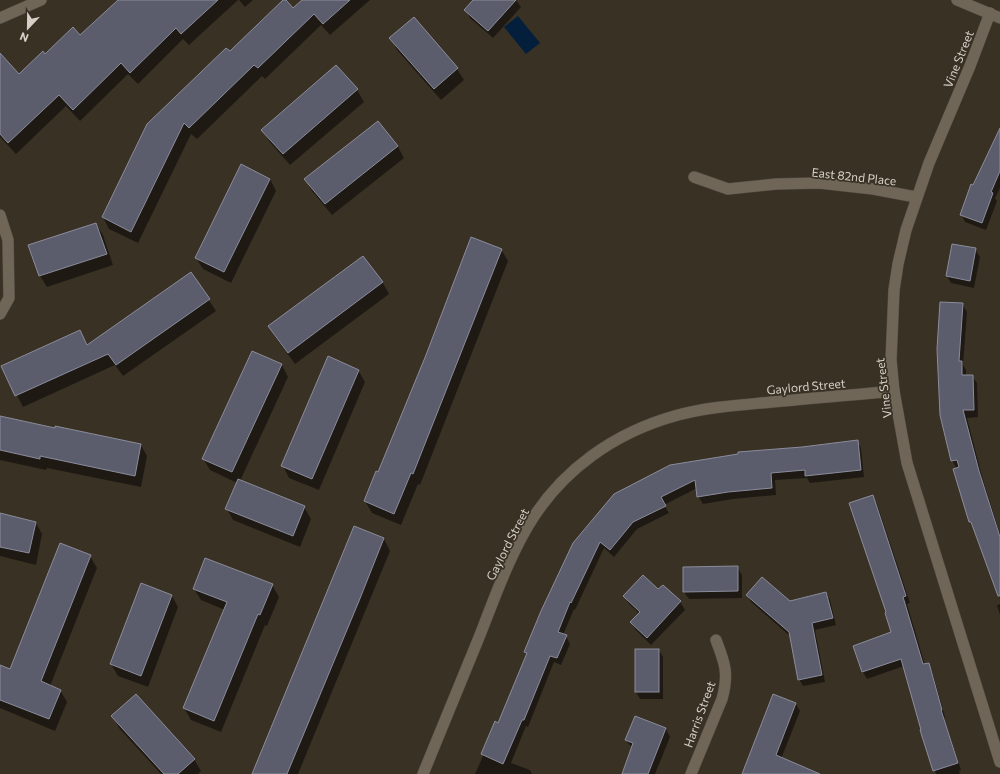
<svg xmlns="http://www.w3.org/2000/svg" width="1000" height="774" font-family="Commissioner,sans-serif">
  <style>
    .water { fill: #031f3c }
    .shadow { fill: #0007 }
    .building { fill: #5c5d6c; stroke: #8b8c9c }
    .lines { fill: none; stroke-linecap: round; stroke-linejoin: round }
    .minor-casing { stroke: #534c41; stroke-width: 12 }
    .minor { stroke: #706658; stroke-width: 11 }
    .labels { text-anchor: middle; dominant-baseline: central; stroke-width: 3.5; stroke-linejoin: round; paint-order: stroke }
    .street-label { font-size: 12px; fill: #d6d0c8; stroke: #393124 }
  </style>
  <rect width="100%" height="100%" fill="#393124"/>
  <path class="water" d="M518 16 540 43 526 54 504 27Z"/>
  <g class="shadow">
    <path d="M120 0H238L189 45 183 39 138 84 128 74 80 121 66 106 16 154 0 137V69L19 75 45 55 80 37Z"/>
    <path d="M239 0H253L245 7Z"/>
    <path d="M284 0 293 9 303 0H370L330 35 321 25 265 79 262 76 197 139 191 134 138 243 109 229 103 217 230 53Z"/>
    <path d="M475 0H516L521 7 493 38 470 18 466 10Z"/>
    <path d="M391 38 457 69 464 80 441 100 397 50Z"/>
    <path d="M336 66 357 90 364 102 290 165 269 141 263 130Z"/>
    <path d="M378 122 398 147 404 158 332 215 312 191 305 179Z"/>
    <path d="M1000 130V188L995 198 997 201 986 230 965 222 961 214Z"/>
    <path d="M270 179 276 191 231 283 203 269 196 258Z"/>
    <path d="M96 224 103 235 113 265 47 287 40 276 30 246Z"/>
    <path d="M501 249 508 261 420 485 418 484 401 525 372 513 365 501 379 474Z"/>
    <path d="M975 249 980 257 974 288 951 283 947 276Z"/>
    <path d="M363 257 383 283 389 294 295 364 276 338 269 326Z"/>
    <path d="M191 273 216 311 123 376 115 365 23 407 2 366 80 331 88 345Z"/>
    <path d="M962 304 967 312 963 365 966 370V376H972L977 383 978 417 967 418 983 480 1000 534V599L975 529 970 522 957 469 952 460Z"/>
    <path d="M252 352 282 365 288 377 240 481 304 507 311 519 300 547 233 520 227 509 237 483 210 470 203 458Z"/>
    <path d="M358 370 365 382 319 490 289 478 283 466Z"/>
    <path d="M0 417 141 445 147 456 141 487 47 468 46 470 0 460Z"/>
    <path d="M857 441 861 448 864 477 810 483 807 478 775 480 776 495 733 499 703 504 698 496 697 488 664 505 669 513 637 529 614 557 604 548 575 610 574 609 563 635 566 636 570 644 561 665 554 662 528 727 526 726 511 763 530 770 532 774H475L483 756 482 754 499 724 527 655 525 652 615 494 802 448Z"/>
    <path d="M873 496 877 504 910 603 907 604 925 665 928 664 932 671 945 717 944 718 961 770 959 771 960 774H936L904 666 867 679 863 672 854 646 892 633 888 613Z"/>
    <path d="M0 514 36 523 42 534 36 565 0 556Z"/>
    <path d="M354 527 384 539 390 551 298 774H253Z"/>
    <path d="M90 556 97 568 50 686 60 690 67 702 55 731 0 708V666L11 670Z"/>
    <path d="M737 567 742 575V598L689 599 684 592Z"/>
    <path d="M272 585 279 597 267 626 265 625 221 732 191 720 184 708 225 610 201 600 194 589Z"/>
    <path d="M663 586 680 602 685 610 651 645 636 630 631 623 640 614 629 604 624 596 657 590Z"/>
    <path d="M826 593 830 600 836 625 815 630 825 682 803 686 799 679 790 636 751 602 747 595 790 602Z"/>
    <path d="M172 596 178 607 148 687 118 676 111 664Z"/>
    <path d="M1000 604V615L997 605Z"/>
    <path d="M659 650 663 657V699H640L636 692Z"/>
    <path d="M773 695 796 704 800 711 781 759 812 774H743Z"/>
    <path d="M113 716 194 759 201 771 198 774H161L119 728Z"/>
    <path d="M635 717 666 729 670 737 655 774H622L632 748 626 740Z"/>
  </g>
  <g class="building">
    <path d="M118 0H218L181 34 176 28 130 73 121 63 73 110 59 95 8 143 0 134V53L19 74 43 51 45 54 73 27 80 35Z"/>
    <path d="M283 0H286L293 8 302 0H350L323 24 314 14 258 68 254 65 189 128 184 123 131 232 102 217 147 124 226 48 230 51Z"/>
    <path d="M473 0H516L488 31 464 10Z"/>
    <path d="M414 17 458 68 434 89 389 38Z"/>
    <path d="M336 65 358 89 283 154 261 130Z"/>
    <path d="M378 121 398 146 325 204 304 179Z"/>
    <path d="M1000 128V171L991 192 993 193 982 223 960 215 971 184 973 185Z"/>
    <path d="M241 164 270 179 224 272 195 258Z"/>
    <path d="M96 223 107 254 39 276 28 245Z"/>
    <path d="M471 237 502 249 413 474 411 473 394 514 364 501 376 471 378 472 426 355Z"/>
    <path d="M952 244 976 248 970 281 946 276Z"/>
    <path d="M363 256 383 282 288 353 268 326Z"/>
    <path d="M191 272 210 299 116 365 108 354 15 396 1 366 80 330 87 345Z"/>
    <path d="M940 302 963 303 959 361H962V375H973L974 410H963L979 471 1000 537V596H998L971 522H969L953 469 959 467 957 460 951 461 940 415 937 349Z"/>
    <path d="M252 351 282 364 232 472 202 459Z"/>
    <path d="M328 356 359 370 312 479 281 466Z"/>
    <path d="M0 416 55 428V426L141 444 135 476 40 456V459L0 450Z"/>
    <path d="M858 440 861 470 805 476V470L771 473 772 488 728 492 697 497 695 480 661 497 666 506 633 522 610 550 600 542 571 603 570 602 558 632 567 635 557 658 550 656 524 720H522L503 764 481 754 495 721 498 723 527 653 524 652 541 611 573 543 614 494 670 465 738 454V452L802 447Z"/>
    <path d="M238 479 305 506 293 536 225 509Z"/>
    <path d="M873 495 906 596 903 597 923 664 929 663 942 710H941L958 763 933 771 920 730H921L901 659 862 672 853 646 891 632 885 613 886 612 849 503Z"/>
    <path d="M0 513 36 522 29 553 0 547Z"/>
    <path d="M354 526 384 538 359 601 287 774H252Z"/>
    <path d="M60 543 91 555 41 681 61 690 49 719 0 700V665L10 669Z"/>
    <path d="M205 558 273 584 260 615 258 614 214 721 183 708 227 602 193 589Z"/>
    <path d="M738 566V591L683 592V567Z"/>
    <path d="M643 575 658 589 663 585 681 601 647 638 630 622 640 612 623 596Z"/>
    <path d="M762 577 790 601 826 592 833 618 812 623 822 675 798 680 789 632 746 595Z"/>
    <path d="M141 583 172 595 141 676 110 664Z"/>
    <rect x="635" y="649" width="24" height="43"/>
    <path d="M136 694 195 759 178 774H164L111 716Z"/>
    <path d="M773 694 796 703 776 755 820 774H742Z"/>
    <path d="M635 716 666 728 648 774H622L633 743 625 740Z"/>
  </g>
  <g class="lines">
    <defs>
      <g id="minor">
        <path d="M957 0 1000 18"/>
        <path d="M990 13 970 66 929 163 906 230 898 264 894 290 891 360 894 391 907 463 1000 762"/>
        <path d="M0 18 41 0"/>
        <path d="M694 177 728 189 776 184 819 183 873 189 916 197"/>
        <path d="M0 215 8 240 9 298 0 314"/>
        <path d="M423 774C442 728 461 681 480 635 494 599 508 560 528 526 561 470 615 432 678 415 708 407 741 405 772 402 813 398 854 395 894 391"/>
        <path d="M691 774 722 699C729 674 725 663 716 640"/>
      </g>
    </defs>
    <use href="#minor" class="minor-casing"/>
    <use href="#minor" class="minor"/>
  </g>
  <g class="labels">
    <g class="street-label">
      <text transform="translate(958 59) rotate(-68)">Vine Street</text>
      <text transform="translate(854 176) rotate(6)">East 82nd Place</text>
      <text transform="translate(806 386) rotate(-5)">Gaylord Street</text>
      <text transform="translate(883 388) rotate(-97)">Vine Street</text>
      <text transform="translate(507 544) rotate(-63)">Gaylord Street</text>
      <text transform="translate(699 714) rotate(-70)">Harris Street</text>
    </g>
  </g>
  <g transform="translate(28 28) rotate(202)" stroke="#393124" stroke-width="3" paint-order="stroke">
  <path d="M0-3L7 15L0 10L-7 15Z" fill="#d6d0c8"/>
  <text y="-6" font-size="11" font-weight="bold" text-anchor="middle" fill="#d6d0c8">N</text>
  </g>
</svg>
